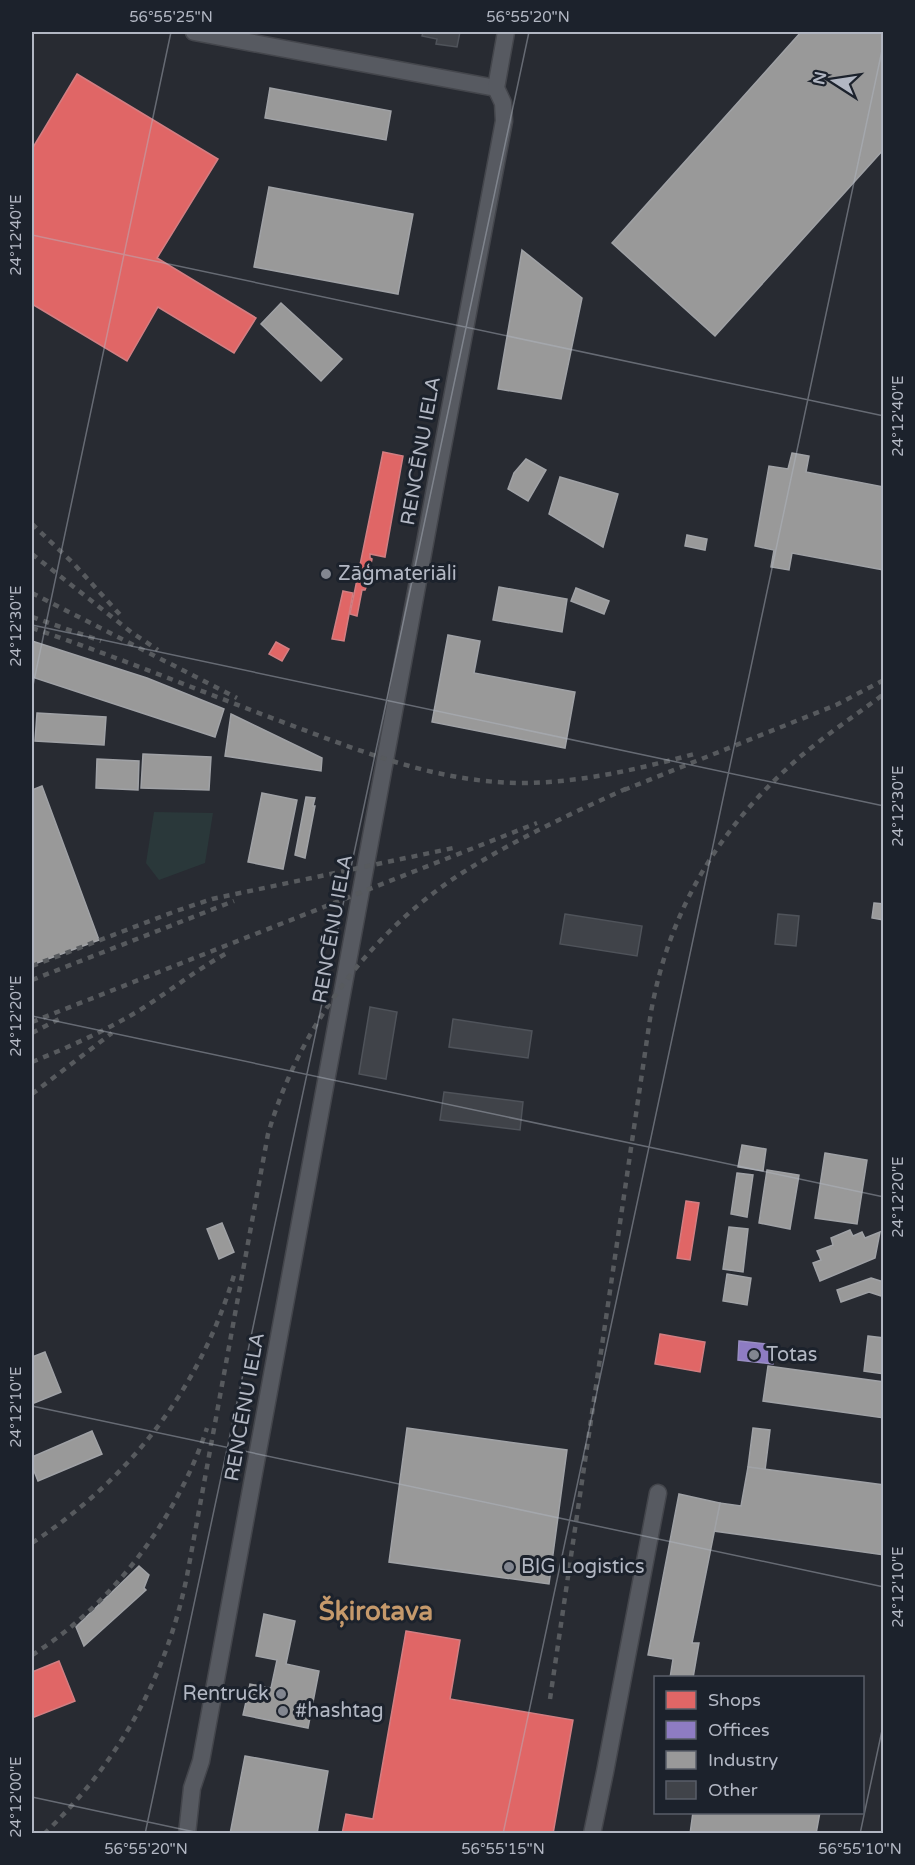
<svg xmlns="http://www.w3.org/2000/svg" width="915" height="1865" font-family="'Varela Round',sans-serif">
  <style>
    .green { fill: #2a383a }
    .shops { fill: #e06666; stroke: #d27e82; stroke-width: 1.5 }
    .offices { fill: #8e7cc3; stroke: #998ec3; stroke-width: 1.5 }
    .industry { fill: #999; stroke: #a0a2a6; stroke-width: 1.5 }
    .building { fill: #404349; stroke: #4f535a; stroke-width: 1.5 }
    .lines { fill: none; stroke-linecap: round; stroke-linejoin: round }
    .street-casing { stroke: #44464c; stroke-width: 19 }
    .street { stroke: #575a61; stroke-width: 16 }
    .rail { stroke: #575a5e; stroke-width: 4.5; stroke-dasharray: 6 6; stroke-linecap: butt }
    .ticks { fill: none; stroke: #b2b7c3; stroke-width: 1.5; stroke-opacity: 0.45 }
    .poi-dot { fill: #828690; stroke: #1c222c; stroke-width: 2 }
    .labels { text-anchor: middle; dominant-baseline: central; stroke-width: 6; stroke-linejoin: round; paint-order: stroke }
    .street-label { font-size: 20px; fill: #b2b7c3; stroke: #1c222c }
    .poi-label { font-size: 20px; fill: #b2b7c3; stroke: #1c222c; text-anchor: start }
    .district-label { font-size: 26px; font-weight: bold; fill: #c5996b; stroke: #1c222c }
    .neatline { fill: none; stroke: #b2b7c3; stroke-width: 2 }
    .ticks-label { font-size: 15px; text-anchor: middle; fill: #b2b7c3 }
  </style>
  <rect width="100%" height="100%" fill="#282b32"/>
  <path class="green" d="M154 812 213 813 205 863 159 880 146 863Z"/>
  <g class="shops">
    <path d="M77 74 218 159 157 258 256 318 234 353 158 307 127 361 32 304V149Z"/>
    <path d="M383 452 403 456 385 557 370 554V558L372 559 367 585 365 590H362L357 616 350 614Z"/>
    <path d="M343 591 353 593 344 641 332 639Z"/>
    <path d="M276 642 289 649 282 661 269 654Z"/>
    <path d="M686 1201 699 1203 690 1260 677 1258Z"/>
    <path d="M660 1334 705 1342 700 1372 655 1364Z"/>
    <path d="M406 1631 460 1640 450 1699 573 1720 553 1834H342L346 1814 373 1819Z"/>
    <path d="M59 1661 75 1701 32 1718V1672Z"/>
  </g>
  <path class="offices" d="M739 1341 776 1345 773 1364 738 1360Z"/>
  <g class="industry">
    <path d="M801 32H884V149L715 336 612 243Z"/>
    <path d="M270 88 391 111 386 140 265 118Z"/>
    <path d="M269 187 413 214 398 294 254 267Z"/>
    <path d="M522 250 582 298 561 399 498 389Z"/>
    <path d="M281 303 342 359 321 381 261 324Z"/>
    <path d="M792 453 809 456 806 472 884 487V570L792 553 789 570 771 567 774 550 755 546 769 466 788 469Z"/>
    <path d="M526 459 546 470 528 501 508 489 514 473Z"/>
    <path d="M560 477 618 494 603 547 549 514Z"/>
    <path d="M687 535 707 539 705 550 685 546Z"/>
    <path d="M499 587 567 599 562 632 493 620Z"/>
    <path d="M576 588 609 601 604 614 571 601Z"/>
    <path d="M448 635 480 641 474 673 575 692 565 748 432 722Z"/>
    <path d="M32 641 147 678 224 709 215 737 32 677Z"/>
    <path d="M37 713 106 717 104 745 35 741Z"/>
    <path d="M231 714 322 758 321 771 225 756Z"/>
    <path d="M143 754 211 757 209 790 141 788Z"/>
    <path d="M97 759 139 761 138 790 96 788Z"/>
    <path d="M42 786 99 940 32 965V790Z"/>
    <path d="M262 793 297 800 283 869 248 862Z"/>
    <path d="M306 797 315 798 313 806H315L305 858 295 855Z"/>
    <path d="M874 903 884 904V920L872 918Z"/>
    <path d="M742 1145 766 1149 763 1171 738 1167Z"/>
    <path d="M825 1153 867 1160 857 1224 815 1218Z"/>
    <path d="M767 1170 799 1175 790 1229 759 1223Z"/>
    <path d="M737 1173 753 1175 747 1217 731 1214Z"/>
    <path d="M222 1223 234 1252 219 1259 207 1229Z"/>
    <path d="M729 1227 748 1229 743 1272 723 1269Z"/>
    <path d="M850 1230 853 1236 862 1232 865 1238 880 1232 875 1258 820 1281 813 1263 821 1260 817 1251 833 1245 831 1238Z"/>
    <path d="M727 1274 751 1278 747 1305 723 1301Z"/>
    <path d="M871 1278 884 1282V1297L869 1292 841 1302 837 1290Z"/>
    <path d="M868 1336 884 1338V1374L864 1371Z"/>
    <path d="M45 1352 61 1392 32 1404V1357Z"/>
    <path d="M768 1366 884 1382V1418L763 1401Z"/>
    <path d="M407 1428 567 1450 549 1584 389 1562Z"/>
    <path d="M753 1428 770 1430 765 1470 748 1467Z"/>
    <path d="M92 1431 102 1454 38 1481 32 1466V1457Z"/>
    <path d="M748 1467 884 1485V1555L714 1531 720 1503 741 1506Z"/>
    <path d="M679 1494 720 1503 692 1643H699L693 1678H670L673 1659 648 1655Z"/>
    <path d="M139 1566 149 1575 144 1588 146 1590 84 1646 76 1627Z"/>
    <path d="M264 1614 295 1621 286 1664 319 1671 308 1728 243 1715 250 1684 271 1688 277 1660 256 1656Z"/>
    <path d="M245 1756 328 1771 317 1834H230Z"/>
    <path d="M693 1812H820L816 1834H690Z"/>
  </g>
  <g class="building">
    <path d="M423 32H460L457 47 436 44 437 39 422 36Z"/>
    <path d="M565 914 642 926 637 956 560 944Z"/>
    <path d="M778 914 799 916 796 946 775 944Z"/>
    <path d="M370 1007 397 1012 386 1079 359 1074Z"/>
    <path d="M453 1019 532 1031 528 1058 449 1047Z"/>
    <path d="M444 1092 523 1102 520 1130 440 1120Z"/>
  </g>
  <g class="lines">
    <defs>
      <g id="street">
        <path d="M194 32 496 88"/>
        <path d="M187 1834 192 1788 201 1761 436 483 504 121 503 103 496 88 506 32"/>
        <path d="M592 1834 605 1772 658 1493"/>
      </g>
    </defs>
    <use href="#street" class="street-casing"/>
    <use href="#street" class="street"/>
    <g class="rail">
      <path d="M32 524 74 564 123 618"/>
      <path d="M32 554 131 632 158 650"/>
      <path d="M32 593 237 698"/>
      <path d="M32 617 101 641"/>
      <path d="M32 628C121 658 207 694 296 727 368 754 440 782 519 783 581 783 639 769 698 753"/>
      <path d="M624 790 836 705 884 680"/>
      <path d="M32 966 176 911 212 899 458 847"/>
      <path d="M32 980 234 901"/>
      <path d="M32 1022 537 823"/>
      <path d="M32 1033 61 1018"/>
      <path d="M32 1062C69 1047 105 1031 140 1010 170 991 197 969 229 952"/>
      <path d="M32 1094 112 1033"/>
      <path d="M32 1543C132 1477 201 1387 235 1272"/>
      <path d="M32 1655C113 1604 177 1519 207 1428"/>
      <path d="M550 1699 651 1012C669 912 717 831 793 763 821 738 853 717 884 694"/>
      <path d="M44 1834C119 1762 166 1678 187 1576L268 1134C299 1028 369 933 462 873 516 839 574 812 632 786"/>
    </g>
  </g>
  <path class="ticks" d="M32 235 884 416M32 625 884 806M32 690 171 32M32 1016 884 1197M32 1406 884 1587M32 1797 204 1834M145 1834 529 32M503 1834 884 41M860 1834 884 1721"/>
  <g class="poi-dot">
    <circle cx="326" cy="574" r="6"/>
    <circle cx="754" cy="1355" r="6"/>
    <circle cx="509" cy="1567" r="6"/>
    <circle cx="281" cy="1694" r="6"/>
    <circle cx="283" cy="1711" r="6"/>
  </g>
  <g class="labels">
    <g class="street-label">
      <text transform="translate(421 451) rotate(-80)">RENCĒNU IELA</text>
      <text transform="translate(333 929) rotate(-80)">RENCĒNU IELA</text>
      <text transform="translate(245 1407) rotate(-80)">RENCĒNU IELA</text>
    </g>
    <g class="poi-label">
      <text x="338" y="574">Zāģmateriāli</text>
      <text x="766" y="1355">Totas</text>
      <text x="521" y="1567">BIG Logistics</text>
      <text x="269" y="1694" text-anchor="end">Rentruck</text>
      <text x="295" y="1711">#hashtag</text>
    </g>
    <g class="district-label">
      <text x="376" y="1611">Šķirotava</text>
    </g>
  </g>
  <rect width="915" height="1865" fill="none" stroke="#1c222c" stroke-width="66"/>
  <rect x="654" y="1676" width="210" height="138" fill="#1c222c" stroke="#585e68" stroke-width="1.5"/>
  <rect x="666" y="1691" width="30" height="18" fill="#e06666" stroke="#585e68" stroke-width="1.5"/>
  <text x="708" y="1706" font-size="18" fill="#b2b7c3">Shops</text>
  <rect x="666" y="1721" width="30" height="18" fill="#8e7cc3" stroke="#585e68" stroke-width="1.5"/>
  <text x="708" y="1736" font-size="18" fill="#b2b7c3">Offices</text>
  <rect x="666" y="1751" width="30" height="18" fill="#999999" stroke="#585e68" stroke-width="1.5"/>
  <text x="708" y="1766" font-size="18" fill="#b2b7c3">Industry</text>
  <rect x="666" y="1781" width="30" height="18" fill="#404349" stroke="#585e68" stroke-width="1.5"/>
  <text x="708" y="1796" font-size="18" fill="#b2b7c3">Other</text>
  <g transform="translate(834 81) rotate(282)" stroke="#1c222c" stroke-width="4.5" paint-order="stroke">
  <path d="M0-4.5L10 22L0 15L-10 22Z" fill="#b2b7c3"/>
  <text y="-9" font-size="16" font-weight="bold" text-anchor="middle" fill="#b2b7c3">N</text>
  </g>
  <rect x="33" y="33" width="849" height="1799" class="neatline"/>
  <g class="ticks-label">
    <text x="171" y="22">56°55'25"N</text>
    <text x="528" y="22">56°55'20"N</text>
    <text transform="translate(16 235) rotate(-90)" y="5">24°12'40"E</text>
    <text transform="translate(898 416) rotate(-90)" y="5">24°12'40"E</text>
    <text transform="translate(16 626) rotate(-90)" y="5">24°12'30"E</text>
    <text transform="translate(898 806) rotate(-90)" y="5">24°12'30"E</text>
    <text transform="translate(16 1016) rotate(-90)" y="5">24°12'20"E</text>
    <text transform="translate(898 1197) rotate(-90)" y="5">24°12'20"E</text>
    <text transform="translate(16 1407) rotate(-90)" y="5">24°12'10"E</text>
    <text transform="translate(898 1587) rotate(-90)" y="5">24°12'10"E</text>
    <text transform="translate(16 1797) rotate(-90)" y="5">24°12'00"E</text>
    <text x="146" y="1854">56°55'20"N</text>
    <text x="503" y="1854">56°55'15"N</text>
    <text x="860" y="1854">56°55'10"N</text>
  </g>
</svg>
